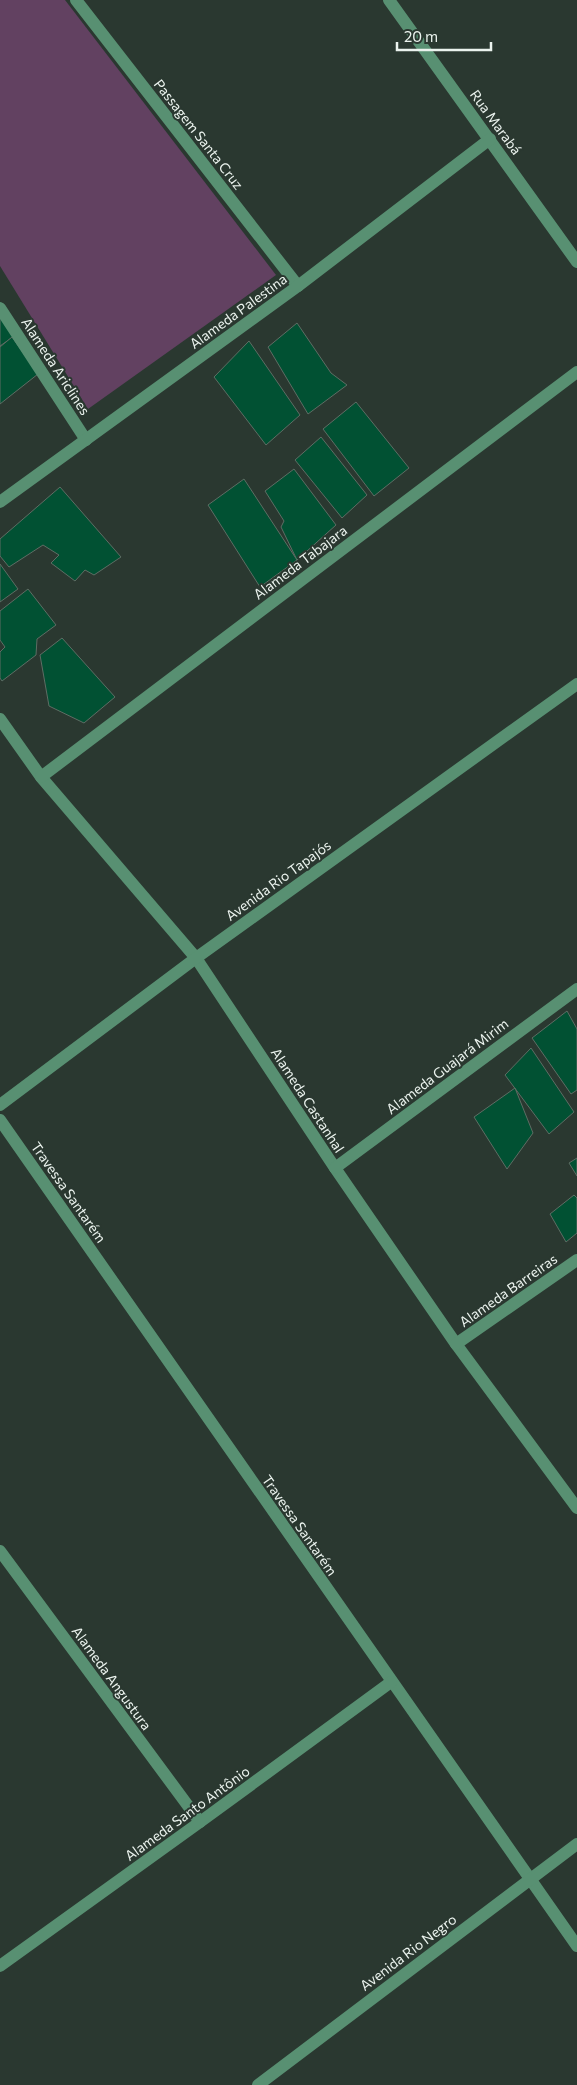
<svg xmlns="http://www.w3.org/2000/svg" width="577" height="2085" font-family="Commissioner,sans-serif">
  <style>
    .green { fill: #624161 }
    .building { fill: #015133; stroke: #5e6d64 }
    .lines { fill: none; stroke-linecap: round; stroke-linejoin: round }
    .minor { stroke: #589072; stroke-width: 12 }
    .labels { text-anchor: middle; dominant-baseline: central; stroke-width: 4; stroke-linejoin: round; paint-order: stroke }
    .street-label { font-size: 14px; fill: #ebf3ee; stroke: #2a3830 }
  </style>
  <rect width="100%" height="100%" fill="#2a3830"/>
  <path class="green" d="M0 0H65L276 275 88 409 0 266Z"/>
  <g class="building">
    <path d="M0 316 17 334 0 346Z"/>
    <path d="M297 323 331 373 347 385 308 414 268 347Z"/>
    <path d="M12 337 38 374 0 404V347Z"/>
    <path d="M249 341 300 415 266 445 214 377Z"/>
    <path d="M356 402 409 468 374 496 323 429Z"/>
    <path d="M321 437 367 495 342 518 295 460Z"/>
    <path d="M294 469 336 525 297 560 281 527 284 521 265 491Z"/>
    <path d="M244 479 297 560 260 587 208 505Z"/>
    <path d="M60 487 121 557 94 575 85 570 75 581 51 563 59 555 43 545 9 567 0 556V539Z"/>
    <path d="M0 564 18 589 0 602Z"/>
    <path d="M28 589 56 625 37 639 36 655 2 681 0 678V652L5 647 0 640V611Z"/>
    <path d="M62 638 115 697 84 723 49 706 40 655Z"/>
    <path d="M567 1011 577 1029V1090L571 1094 532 1038Z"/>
    <path d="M531 1048 574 1112 549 1134 505 1075Z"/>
    <path d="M515 1088 533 1133 507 1169 474 1117Z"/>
    <path d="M577 1158V1176L569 1163Z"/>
    <path d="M574 1195 577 1198V1233L566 1242 550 1214Z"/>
  </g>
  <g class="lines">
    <g class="minor">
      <path d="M76 0 298 286"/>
      <path d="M389 0 577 262"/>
      <path d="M0 308 86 440"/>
      <path d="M0 502 298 286 490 139"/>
      <path d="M0 719 41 777 196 958 335 1168 456 1344 577 1508"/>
      <path d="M41 777 577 372"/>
      <path d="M0 1105 196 958 577 684"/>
      <path d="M0 1120 577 1946"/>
      <path d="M335 1168 577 989"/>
      <path d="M456 1344 577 1260"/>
      <path d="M0 1551 200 1822"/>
      <path d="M0 1966 200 1822 391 1682"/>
      <path d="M258 2085 577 1844"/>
    </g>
  </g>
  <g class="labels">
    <g class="street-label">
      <text transform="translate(496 122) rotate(54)">Rua Marabá</text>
      <text transform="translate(199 134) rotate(52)">Passagem Santa Cruz</text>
      <text transform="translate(238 311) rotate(-36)">Alameda Palestina</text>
      <text transform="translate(56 366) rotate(57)">Alameda Ariclines</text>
      <text transform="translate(300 562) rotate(-37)">Alameda Tabajara</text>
      <text transform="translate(278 880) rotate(-36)">Avenida Rio Tapajós</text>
      <text transform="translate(447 1066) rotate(-37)">Alameda Guajará Mirim</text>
      <text transform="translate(308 1100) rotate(57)">Alameda Castanhal</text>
      <text transform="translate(69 1192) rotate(55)">Travessa Santarém</text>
      <text transform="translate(508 1290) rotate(-35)">Alameda Barreiras</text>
      <text transform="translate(300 1525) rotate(55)">Travessa Santarém</text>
      <text transform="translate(112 1678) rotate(54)">Alameda Angustura</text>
      <text transform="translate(187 1813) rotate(-36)">Alameda Santo Antônio</text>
      <text transform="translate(408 1952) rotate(-37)">Avenida Rio Negro</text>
    </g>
  </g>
  <path d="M397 42v8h94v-8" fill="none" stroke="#ebf3ee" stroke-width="2.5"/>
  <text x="404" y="42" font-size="15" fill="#ebf3ee" stroke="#2a3830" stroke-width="4" paint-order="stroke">20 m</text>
</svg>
